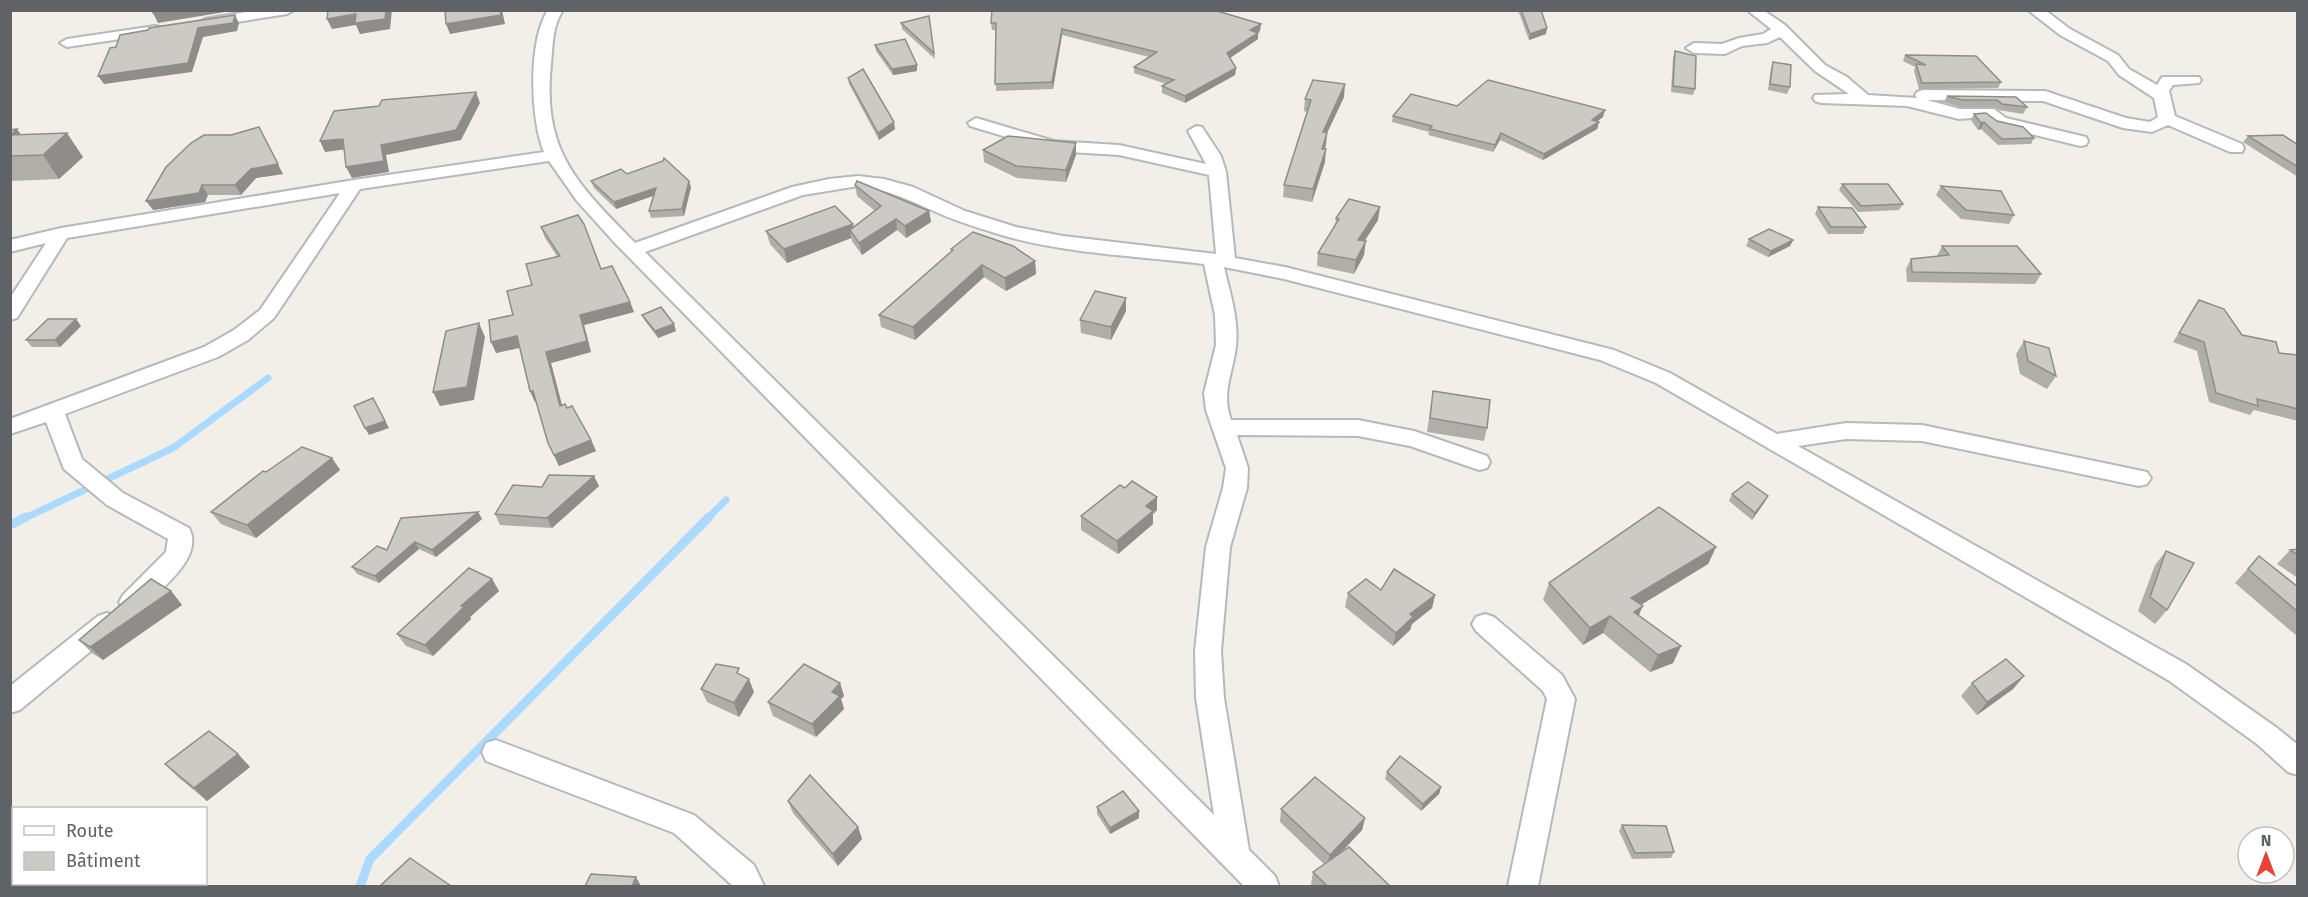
<svg xmlns="http://www.w3.org/2000/svg" width="2308" height="897" font-family="'Fira Sans',sans-serif">
  <style>
    .lines { fill: none; stroke-linecap: round; stroke-linejoin: round }
    .stream-far1 { stroke: #aadaff; stroke-width: 7 }
    .stream { stroke: #aadaff; stroke-width: 9 }
    .street-casing { stroke: #b5b8bc; stroke-width: 4 }
    .street { fill: #fff; fill-rule: evenodd }
    .wall { fill: #afaea9 }
    .shaded-wall { fill: #8f8d8a }
    .building { fill: #cccac5; stroke: #8f8d8a; stroke-width: 1.5 }
  </style>
  <rect width="100%" height="100%" fill="#f1efe8"/>
  <g class="lines">
    <g class="stream-far1">
      <path d="M23 519 173 448 268 378"/>
      <path d="M707 519 726 500"/>
    </g>
    <g class="stream">
      <path d="M10 525 26 517"/>
      <path d="M360 886 370 859 709 517"/>
    </g>
    <defs>
      <g id="street">
        <path d="M257 10H294L287 14 205 27 198 23 205 19Z"/>
        <path d="M548 10H563C552 27 553 45 551 64 542 152 577 183 635 243L792 187 829 179 858 176 884 179 913 187 965 211 1016 227 1063 236 1216 254 1209 175 1119 155 1053 151 970 126 968 123 976 118 1054 141 1119 145 1206 164 1188 131 1196 126 1202 127 1221 156 1226 172 1235 258 1285 267 1614 350 1670 373 1777 434 1846 423 1922 425 2147 472 2151 478 2147 484 2139 486 1922 441 1846 439 1798 446 2186 664 2277 728 2298 745V775L2288 772 2257 744 2168 680 1656 383 1600 360 1284 279 1224 267C1230 293 1239 320 1236 346 1233 374 1221 391 1231 420H1358L1414 431 1487 456 1490 462 1487 468 1479 470 1410 446 1358 436 1237 435 1248 468 1247 488 1230 547 1221 651 1224 698 1249 850 1275 876 1279 886H1244L614 242 577 201 549 161 360 189 274 318 248 340 218 357 65 414 82 459 123 493 189 528C205 558 159 590 141 609L132 612 123 609 119 602 123 595 166 552 168 539 107 505 64 469 46 422 10 434V419L204 347 234 330 260 310 340 193 67 238 17 318 10 320V298L46 243 10 252V240L61 228 354 180 544 152C530 119 528 41 548 10ZM858 186C897 191 917 205 953 219 969 225 988 231 1005 236 1069 254 1139 256 1204 264L1215 315 1216 345 1204 393 1206 410 1226 468 1223 488 1206 547 1195 651 1196 698 1214 815 645 252 803 195Z"/>
        <path d="M1747 10H1763L1785 25 1825 65 1847 77 1868 95 1917 98 1915 95 1917 92 1923 90 2045 91 2126 118 2150 122 2158 117 2154 98 2119 75 2108 61 2060 35 2028 10H2045L2070 29 2118 55 2129 69 2157 85 2162 77H2199L2201 80 2199 83 2173 85 2169 91 2175 116 2242 144 2244 148 2242 152H2230L2168 125 2152 132 2123 128 2043 101 1927 100 1960 109H1994L2006 118 2086 137 2088 141 2086 145 2080 146 1994 125 1984 117 1959 119 1907 106 1821 103 1815 101 1813 98 1815 95 1849 94 1815 71 1780 37 1767 43 1742 46 1725 54 1694 53 1686 48 1694 43 1722 44 1739 38 1763 34 1771 29Z"/>
        <path d="M155 26 160 27 162 30 160 33 67 47 60 43 67 39Z"/>
        <path d="M107 613 116 616 120 623 116 630 20 710 10 713V686L98 616Z"/>
        <path d="M1485 614 1494 617 1562 675 1575 699 1538 886H1508L1547 699 1543 691 1476 631 1472 624 1476 617Z"/>
        <path d="M496 740 694 815 754 865 764 886H733L674 833 486 761 482 752 486 743Z"/>
      </g>
    </defs>
    <use href="#street" class="street-casing"/>
    <use href="#street" class="street"/>
  </g>
  <g class="wall">
    <path d="M1518 10H1541L1546 34 1529 40Z"/>
    <path d="M929 16 935 59 902 29 901 23Z"/>
    <path d="M991 23 1260 31 1257 33 1258 39 1230 58 1236 68 1235 75 1185 103 1162 93V86L1166 84 1134 73V67L1149 57 1062 35 1053 89 996 91V30H992Z"/>
    <path d="M875 45 917 65V71L893 75 876 51Z"/>
    <path d="M1675 51 1695 89 1693 95 1671 92 1673 57Z"/>
    <path d="M1905 55 2001 82 1998 88 1919 89 1914 71 1915 67 1903 61Z"/>
    <path d="M1773 62 1790 87 1787 94 1768 90 1771 68Z"/>
    <path d="M848 78 895 129 879 140 849 84Z"/>
    <path d="M1947 96 2016 97 2027 107 2023 114 1999 110 1994 107H1960L1944 102Z"/>
    <path d="M1344 97 1327 133 1324 149 1325 162 1312 202 1283 197 1284 185 1307 112 1304 111 1305 99Z"/>
    <path d="M1457 106 1603 117 1597 121 1599 122 1597 129 1543 160 1500 140 1493 152 1428 135 1429 132 1392 122 1393 116Z"/>
    <path d="M1974 114 1997 121 2034 138 2031 144 1998 145 1981 129 1978 130 1971 120Z"/>
    <path d="M10 130 21 135 83 157 59 179 10 181Z"/>
    <path d="M2248 136 2298 145V177L2243 142Z"/>
    <path d="M1076 143V155L1066 182 1017 178 984 162 983 150Z"/>
    <path d="M166 167 283 174 256 178 241 195H208L205 202 153 210Z"/>
    <path d="M627 174 691 187 684 216 651 218 649 211 653 196 616 209 594 188 591 181Z"/>
    <path d="M1842 184 1903 204 1899 210 1858 212 1839 190Z"/>
    <path d="M855 185 929 211 931 222 906 238 897 230 862 255 852 241 851 238 787 263 770 244 766 231 853 224V227L875 211 857 196Z"/>
    <path d="M1941 186 2014 215 2009 224 1961 219 1936 195Z"/>
    <path d="M1818 207 1866 227 1863 234H1828L1815 214Z"/>
    <path d="M1336 218 1378 220 1364 241V255L1354 274 1317 266 1318 253 1335 226Z"/>
    <path d="M541 227 601 269 630 302 634 312 584 325 591 352 551 363 562 405 565 404 567 408 591 440 596 451 559 466 548 443 536 402H535L530 391 520 348 496 353 513 315 532 285 557 256 545 238Z"/>
    <path d="M1749 239 1793 240 1790 246 1768 257 1746 246Z"/>
    <path d="M1942 246 2041 274 2035 284 1907 282 1906 269 1911 259 1937 256Z"/>
    <path d="M951 249 1035 261 1036 274 1006 291 984 277 915 340 881 327 879 315 951 252Z"/>
    <path d="M1126 298V311L1111 340 1081 333 1080 320Z"/>
    <path d="M2199 300 2242 335 2279 353 2298 355V421L2254 410 2250 415 2209 402 2197 351 2173 342Z"/>
    <path d="M642 315 676 331 658 338 645 321Z"/>
    <path d="M81 326 60 347H32L26 340Z"/>
    <path d="M2024 341 2056 376 2047 389 2020 374 2016 354Z"/>
    <path d="M1433 391 1487 428 1484 441 1427 432Z"/>
    <path d="M332 458 340 470 256 538 221 524 211 512 266 472Z"/>
    <path d="M599 486 552 528 500 525 495 514Z"/>
    <path d="M1125 488 1157 497V510L1153 514V524L1118 554 1081 530V516Z"/>
    <path d="M1732 494 1768 496 1764 503 1752 520 1729 501Z"/>
    <path d="M478 512 482 519 436 557 419 549 379 583 357 574 352 567 387 550Z"/>
    <path d="M1716 547 1708 564 1641 605 1639 616 1681 646 1673 663 1650 672 1603 633 1583 645 1543 600 1549 583Z"/>
    <path d="M2298 549V578L2277 564 2290 550Z"/>
    <path d="M2166 551 2167 610 2155 624 2138 611 2155 565Z"/>
    <path d="M2259 556 2298 587V637L2235 583Z"/>
    <path d="M492 579 499 591 470 617 471 619 433 656 406 646 397 634Z"/>
    <path d="M1381 590 1435 595 1432 608 1412 624 1410 630 1393 646 1345 607 1348 593Z"/>
    <path d="M171 591 182 605 103 660 92 653 79 640Z"/>
    <path d="M2024 676 2013 689 1977 715 1961 696 1972 683Z"/>
    <path d="M840 683 844 696 841 699 844 709 816 737 773 716 768 702Z"/>
    <path d="M701 689 754 692 739 717 707 702Z"/>
    <path d="M238 754 250 767 207 801 178 777 165 764Z"/>
    <path d="M1387 772 1441 787 1439 794 1421 811 1385 779Z"/>
    <path d="M788 801 858 827 862 839 838 866 793 813Z"/>
    <path d="M1097 807 1139 811V818L1110 834 1097 814Z"/>
    <path d="M1281 809 1365 818 1362 830 1341 853 1390 886H1313L1311 884 1313 872 1324 864 1280 822Z"/>
    <path d="M1622 825 1674 852 1671 858 1632 859 1619 831Z"/>
  </g>
  <g class="shaded-wall">
    <path d="M166 10H237L158 23 153 13Z"/>
    <path d="M386 10H392L390 29 360 34 356 25 332 29 327 19Z"/>
    <path d="M500 10H502L505 24 450 34 446 24Z"/>
    <path d="M235 15 239 23 237 31 203 37 192 72 104 84 98 76 198 28Z"/>
    <path d="M1261 24 1260 31 1250 37V30Z"/>
    <path d="M1547 28 1546 34 1529 40 1530 34Z"/>
    <path d="M1062 29V35L1053 89 1052 82Z"/>
    <path d="M1258 33V39L1227 60V53Z"/>
    <path d="M917 65V71L893 75 892 69Z"/>
    <path d="M1236 68 1235 75 1185 103V96Z"/>
    <path d="M1345 84 1344 97 1327 133 1326 145 1321 161 1323 132Z"/>
    <path d="M476 92 480 103 461 140 386 155 389 172 352 178 346 167 381 145Z"/>
    <path d="M1605 110 1603 117 1591 126 1592 120Z"/>
    <path d="M894 122 895 129 879 140 878 133Z"/>
    <path d="M1599 122 1597 129 1543 160 1544 154Z"/>
    <path d="M1984 122 1981 129 1978 130 1981 123Z"/>
    <path d="M259 127 283 174 256 178 241 195 235 185Z"/>
    <path d="M17 129 34 153 11 135Z"/>
    <path d="M67 133 83 157 59 179 43 155Z"/>
    <path d="M1501 133 1500 140 1493 152 1495 145Z"/>
    <path d="M343 139 348 149 325 152 320 141Z"/>
    <path d="M1076 143V155L1066 182V170Z"/>
    <path d="M1326 149 1325 162 1312 202 1313 189Z"/>
    <path d="M689 181 691 187 684 216 682 209Z"/>
    <path d="M202 185 208 195 205 202 153 210 146 201Z"/>
    <path d="M656 188 658 194 616 209 614 202Z"/>
    <path d="M1380 207 1378 220 1357 253 1358 240Z"/>
    <path d="M929 211 931 222 906 238 905 226Z"/>
    <path d="M896 219 897 230 862 255 859 243Z"/>
    <path d="M853 224 855 237 850 230 851 238 787 263 784 249Z"/>
    <path d="M1793 240 1790 246 1768 257 1771 251Z"/>
    <path d="M1366 241 1364 255 1354 274 1356 260Z"/>
    <path d="M1035 261 1036 274 1006 291 1005 278Z"/>
    <path d="M982 265 984 277 915 340 913 327Z"/>
    <path d="M1126 298V311L1111 340V327Z"/>
    <path d="M630 302 634 312 584 325 591 352 551 363 565 417 560 406 546 352 580 315Z"/>
    <path d="M76 319 81 326 60 347 55 340Z"/>
    <path d="M479 323 485 337 474 400 440 406 433 392Z"/>
    <path d="M674 324 676 331 658 338 655 331Z"/>
    <path d="M517 336 522 347 496 353 491 342Z"/>
    <path d="M530 391H533L538 401 535 402Z"/>
    <path d="M373 398 389 428 369 435 365 428Z"/>
    <path d="M591 440 596 451 559 466 554 455Z"/>
    <path d="M332 458 340 470 256 538 247 525Z"/>
    <path d="M594 476 599 486 552 528 547 518Z"/>
    <path d="M1768 496 1764 503 1752 520 1755 513Z"/>
    <path d="M1157 497V510L1153 514V524L1118 554 1117 541 1146 506Z"/>
    <path d="M478 512 482 519 436 557 432 550Z"/>
    <path d="M415 542 419 549 379 583 375 576Z"/>
    <path d="M1716 547 1708 564 1624 615 1631 598Z"/>
    <path d="M492 579 499 591 470 617 471 619 433 656 425 645 461 606Z"/>
    <path d="M171 591 182 605 103 660 90 647Z"/>
    <path d="M1435 595 1432 608 1412 624 1410 630 1393 646 1396 633 1410 614Z"/>
    <path d="M1643 606 1635 623 1634 612Z"/>
    <path d="M1610 616 1603 633 1583 645 1590 628Z"/>
    <path d="M1681 646 1673 663 1650 672 1658 655Z"/>
    <path d="M2024 676 2013 689 1977 715 1987 702Z"/>
    <path d="M749 679 754 692 739 717 734 703Z"/>
    <path d="M840 683 844 696 841 699 844 709 816 737 812 724 832 692Z"/>
    <path d="M238 754 250 767 207 801 194 788Z"/>
    <path d="M1441 787 1439 794 1421 811 1423 804Z"/>
    <path d="M1139 811V818L1110 834V828Z"/>
    <path d="M1365 818 1362 830 1327 867 1330 855Z"/>
    <path d="M858 827 862 839 838 866 833 854Z"/>
    <path d="M636 877 641 886H632Z"/>
  </g>
  <g class="building">
    <path d="M153 10H166L153 13Z"/>
    <path d="M328 10H386L385 19 355 23 356 14 327 19Z"/>
    <path d="M445 10H500L501 15 446 24Z"/>
    <path d="M992 10H1214L1261 24 1250 30 1258 33 1227 53 1236 68 1185 96 1162 86 1174 80 1134 67 1157 52 1062 29 1052 82 995 84 996 23H991Z"/>
    <path d="M1521 10H1541L1547 28 1530 34Z"/>
    <path d="M235 15 233 23 198 28 188 63 98 76 110 48 116 47 120 35 148 30 149 28Z"/>
    <path d="M929 16 934 53 901 23Z"/>
    <path d="M905 39 917 65 892 69 875 45Z"/>
    <path d="M1675 51 1696 56 1695 89 1673 86Z"/>
    <path d="M1905 55 1976 56 2001 82 1922 83 1916 64 1926 65Z"/>
    <path d="M1773 62 1791 65 1790 87 1770 84Z"/>
    <path d="M863 69 894 122 878 133 848 78Z"/>
    <path d="M1313 80 1345 84 1323 132 1327 133 1322 149H1326L1313 189 1284 185 1311 100 1305 99Z"/>
    <path d="M1488 80 1605 110 1592 120 1599 122 1544 154 1501 133 1495 145 1430 129 1432 126 1393 116 1411 94 1457 106Z"/>
    <path d="M476 92 456 130 381 145 384 161 346 167 343 139 320 141 334 111 379 106 382 100Z"/>
    <path d="M1947 96 2016 97 2027 107 2002 104 1997 100H1963Z"/>
    <path d="M1986 113 1997 121 2023 127 2034 138 2002 139 1984 122 1981 123 1974 114Z"/>
    <path d="M259 127 278 164 251 169 235 185H202L199 193 146 201 166 167 191 143 204 135H231Z"/>
    <path d="M17 129 11 135 67 133 43 155 10 156V130Z"/>
    <path d="M2283 135 2298 145V167L2248 136Z"/>
    <path d="M1008 136 1076 143 1066 170 1016 166 983 150Z"/>
    <path d="M664 158 689 181 682 209 649 211 656 188 614 202 591 181 621 169 627 174 663 161Z"/>
    <path d="M857 181 929 211 905 226 896 219 859 243 850 230 881 206 855 185Z"/>
    <path d="M1842 184H1888L1903 204 1861 206Z"/>
    <path d="M1941 186 2001 191 2014 215 1966 210Z"/>
    <path d="M1349 199 1380 207 1358 240 1366 241 1356 260 1318 253 1339 219 1336 218Z"/>
    <path d="M835 206 853 224 784 249 766 231Z"/>
    <path d="M1818 207 1852 208 1866 227H1831Z"/>
    <path d="M578 215 584 224 601 269 612 266 630 302 580 315 587 341 546 352 560 406 565 404 567 408 572 406 591 440 554 455 548 443 533 391H530L517 336 491 342 489 320 513 315 507 291 532 285 526 264 560 256 541 227Z"/>
    <path d="M1769 229 1793 240 1771 251 1749 239Z"/>
    <path d="M973 232 1013 246 1035 261 1005 278 982 265 913 327 879 315 953 250 951 249Z"/>
    <path d="M1942 246H2017L2041 274 1912 272 1911 259 1949 255Z"/>
    <path d="M1095 291 1126 298 1111 327 1080 320Z"/>
    <path d="M2199 300 2224 309 2242 335 2276 342 2279 353 2298 355V409L2257 399 2258 406 2216 393 2204 342 2179 333Z"/>
    <path d="M661 307 674 324 655 331 642 315Z"/>
    <path d="M48 319H76L55 340H26Z"/>
    <path d="M479 323 467 387 433 392 446 331Z"/>
    <path d="M2024 341 2049 348 2056 376 2028 361Z"/>
    <path d="M1433 391 1490 400 1487 428 1430 418Z"/>
    <path d="M373 398 385 421 365 428 354 406Z"/>
    <path d="M302 447 332 458 247 525 211 512 263 471 266 472Z"/>
    <path d="M549 475 594 476 547 518 495 514 513 485 542 487Z"/>
    <path d="M1132 481 1157 497 1146 506 1153 511 1117 541 1081 516 1120 485 1125 488Z"/>
    <path d="M1748 482 1768 496 1755 513 1732 494Z"/>
    <path d="M1659 507 1716 547 1631 598 1643 606 1634 612 1681 646 1658 655 1610 616 1590 628 1549 583Z"/>
    <path d="M478 512 432 550 415 542 375 576 352 567 377 546 387 550 401 518Z"/>
    <path d="M2298 549V555L2290 550Z"/>
    <path d="M2166 551 2194 563 2167 610 2150 597Z"/>
    <path d="M2259 556 2298 587V612L2248 569Z"/>
    <path d="M469 568 492 579 461 606 464 607 425 645 397 634Z"/>
    <path d="M1394 569 1435 595 1410 614 1413 617 1396 633 1348 593 1366 579 1381 590Z"/>
    <path d="M151 579 171 591 90 647 79 640Z"/>
    <path d="M2006 659 2024 676 1987 702 1972 683Z"/>
    <path d="M716 664 739 668 737 673 749 679 734 703 701 689Z"/>
    <path d="M804 664 840 683 832 692 840 696 812 724 768 702Z"/>
    <path d="M209 731 238 754 194 788 165 764Z"/>
    <path d="M1400 756 1441 787 1423 804 1387 772Z"/>
    <path d="M810 775 858 827 833 854 788 801Z"/>
    <path d="M1315 777 1365 818 1330 855 1281 809Z"/>
    <path d="M1123 791 1139 811 1110 828 1097 807Z"/>
    <path d="M1622 825 1666 826 1674 852 1635 853Z"/>
    <path d="M1349 847 1390 886H1327L1313 872Z"/>
    <path d="M410 858 451 886H380Z"/>
    <path d="M591 874 636 877 632 886H585Z"/>
  </g>
  <rect width="2308" height="897" fill="none" stroke="#5f6368" stroke-width="24"/>
  <rect x="12" y="807" width="195" height="78" fill="#ffffff" stroke="#bfc1c3" stroke-width="1.5"/>
  <rect x="24" y="826" width="30" height="9" fill="#ffffff" stroke="#bfc1c3" stroke-width="1.5"/>
  <text x="66" y="837" font-size="18" fill="#5f6368">Route</text>
  <rect x="24" y="852" width="30" height="18" fill="#cccac5" stroke="#bfc1c3" stroke-width="1.5"/>
  <text x="66" y="867" font-size="18" fill="#5f6368">Bâtiment</text>
  <g transform="translate(2266 855)"><circle r="28" fill="#ffffff" stroke="#bfc1c3" stroke-width="1.5"/>
  <path d="M0-4.5L10 22L0 15L-10 22Z" fill="#ea4335"/>
  <text y="-9" font-size="16" font-weight="bold" text-anchor="middle" fill="#5f6368">N</text>
  </g>
</svg>
